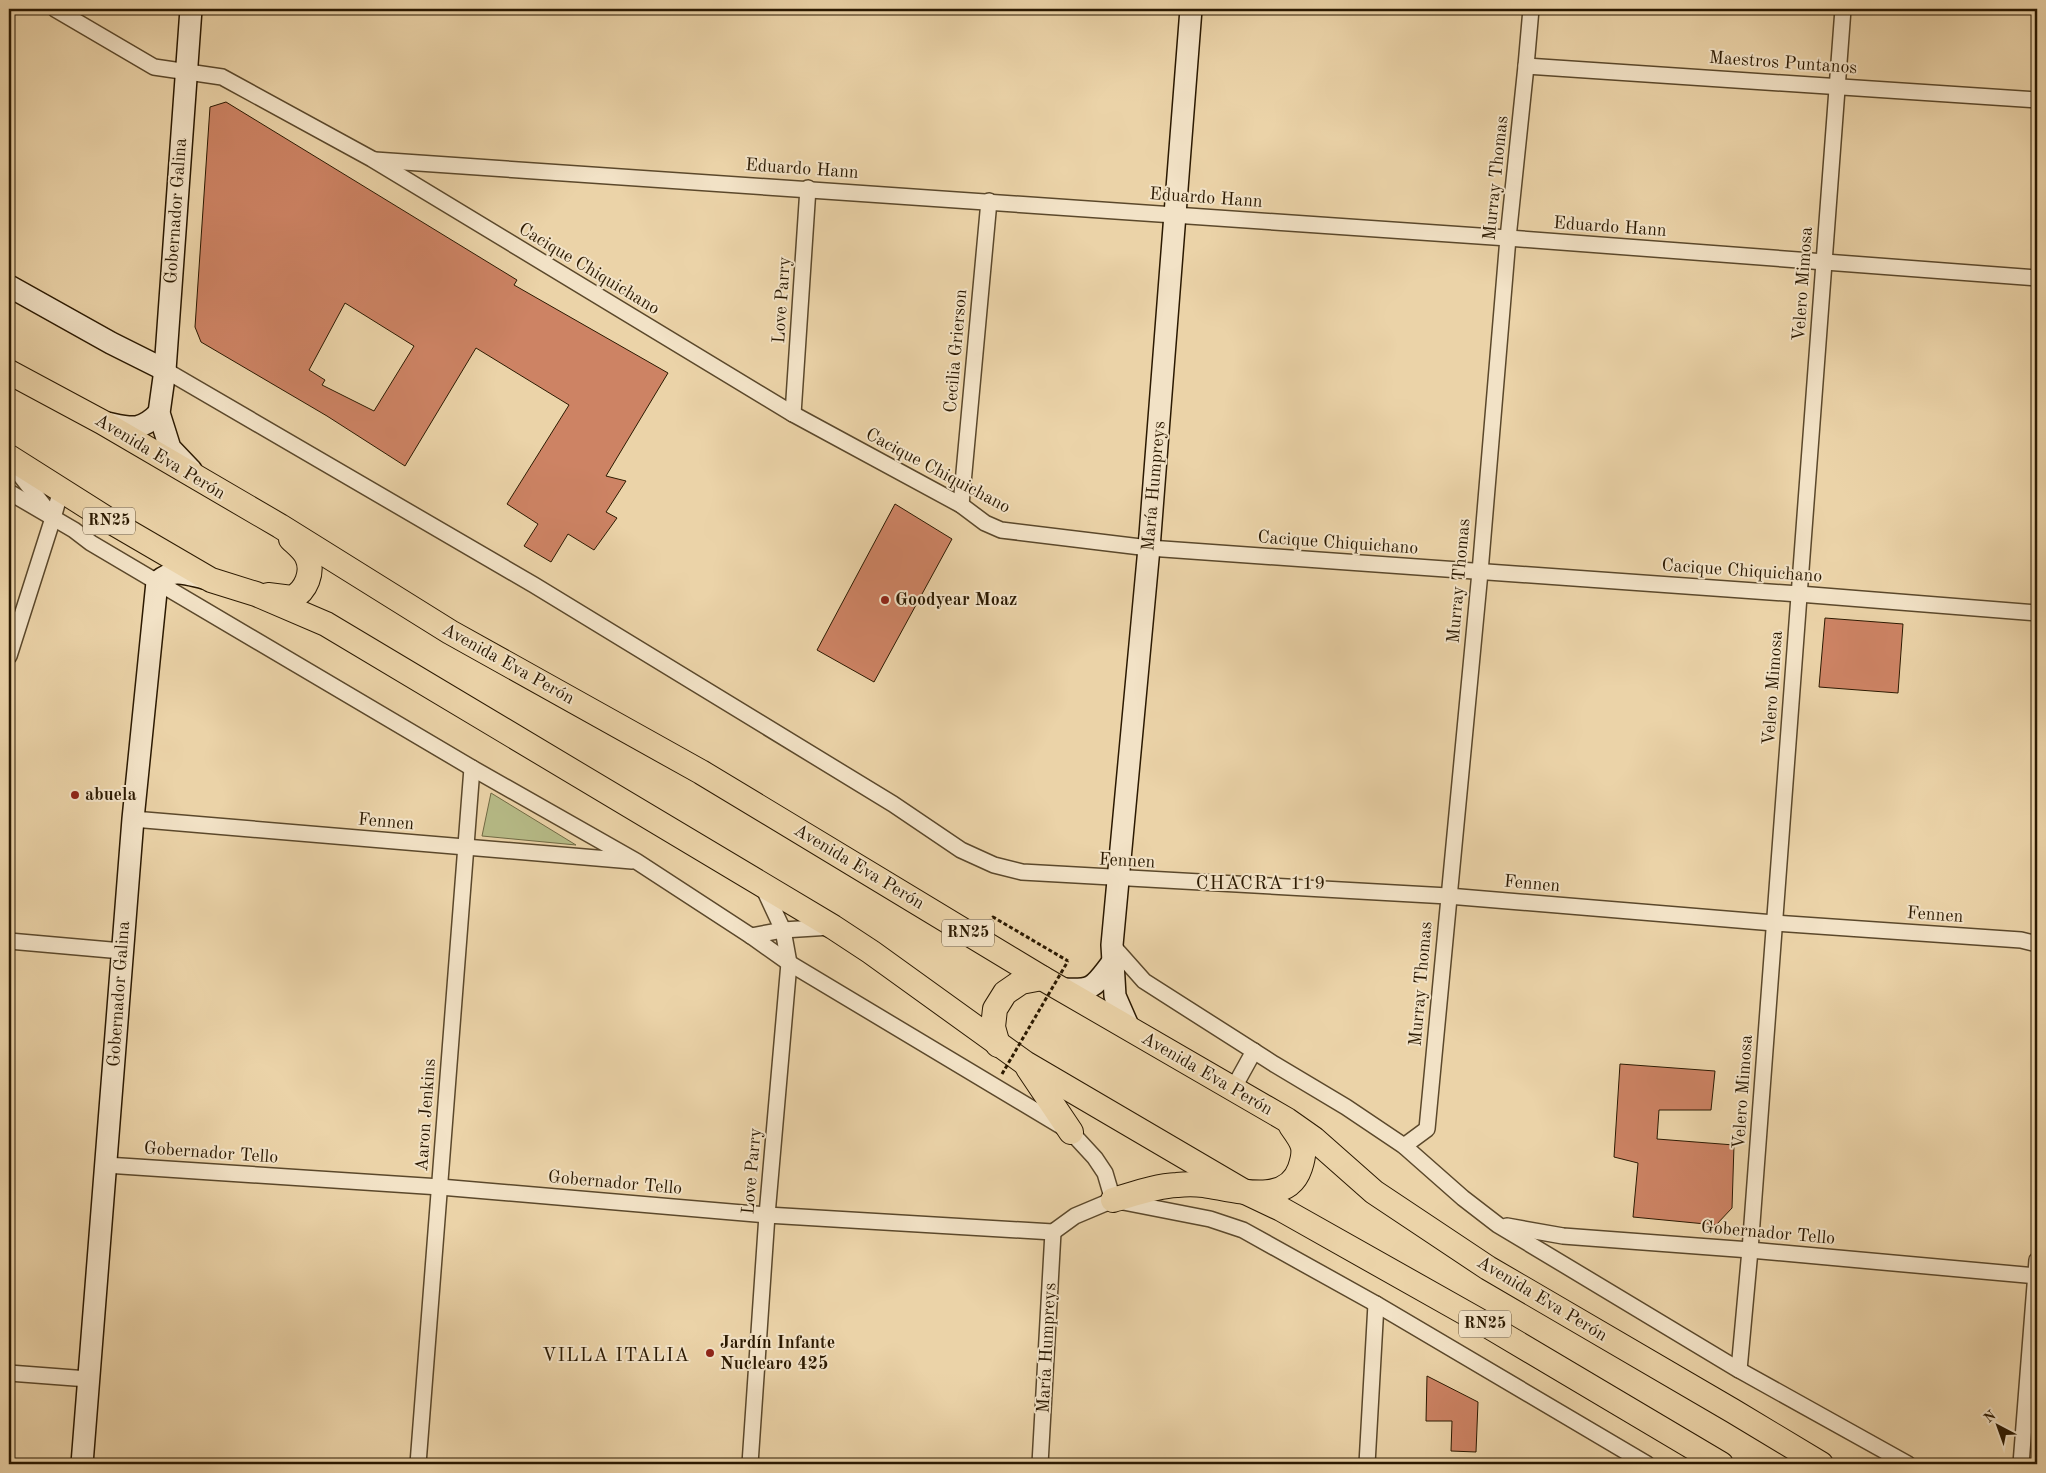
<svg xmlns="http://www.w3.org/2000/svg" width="2046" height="1473" font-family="'Old Standard TT',serif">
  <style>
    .green { fill: #b7bc88; stroke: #716a44 }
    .building { fill: #cd8364; stroke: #2b1901; fill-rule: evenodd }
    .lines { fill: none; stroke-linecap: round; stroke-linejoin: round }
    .street-casing { stroke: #5b482b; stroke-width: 18 }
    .secondary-casing { stroke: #2b1901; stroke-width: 24 }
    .primary-casing { stroke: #2b1901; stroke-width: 26 }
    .path { stroke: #2b1901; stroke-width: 3; stroke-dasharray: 4 2.5; stroke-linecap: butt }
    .street { stroke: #f2e2c6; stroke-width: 15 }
    .secondary { stroke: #f2e2c6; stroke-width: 21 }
    .primary { stroke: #ebd3a8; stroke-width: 24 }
    .path-bridge { stroke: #2b1901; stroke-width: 3; stroke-dasharray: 4 2.5; stroke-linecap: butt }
    .poi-dot { fill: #8f2418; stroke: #f2e2c6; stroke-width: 2 }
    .labels { text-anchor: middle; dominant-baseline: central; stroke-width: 4; stroke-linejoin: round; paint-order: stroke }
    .shield { fill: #f2e2c6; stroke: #67553c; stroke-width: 1 }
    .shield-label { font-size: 16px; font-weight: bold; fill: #2b1901 }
    .street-label { font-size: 18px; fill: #2b1901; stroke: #f2e2c6 }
    .poi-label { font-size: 18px; font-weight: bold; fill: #2b1901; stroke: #f2e2c6; text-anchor: start }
    .neighbourhood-label { font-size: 19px; letter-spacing: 1px; fill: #2b1901; stroke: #f2e2c6 }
  </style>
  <rect width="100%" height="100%" fill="#ebd3a8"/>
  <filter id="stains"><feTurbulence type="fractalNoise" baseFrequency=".004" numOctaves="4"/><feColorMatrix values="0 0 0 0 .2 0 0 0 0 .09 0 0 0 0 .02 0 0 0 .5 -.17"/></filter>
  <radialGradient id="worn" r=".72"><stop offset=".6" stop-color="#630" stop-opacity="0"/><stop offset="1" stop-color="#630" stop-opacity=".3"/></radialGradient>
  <path class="green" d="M491 793 576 845 482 836Z"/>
  <g class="building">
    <path d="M226 102 517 280 514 285 668 373 606 476 626 481 606 512 617 518 594 550 568 534 551 562 524 546 538 524 507 504 569 405 476 348 405 466 327 416 201 342 195 327 210 107ZM345 303 414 346 374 411 322 385 325 380 309 370Z"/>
    <path d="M895 504 952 539 874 682 817 650Z"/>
    <path d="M1825 618 1903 624 1898 693 1819 687Z"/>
    <path d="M1620 1064 1715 1071 1711 1110H1659L1657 1139 1734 1145 1732 1208 1716 1225 1633 1217 1638 1163 1614 1157Z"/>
    <path d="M1427 1376 1478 1402 1476 1452 1451 1451 1452 1421H1426Z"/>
  </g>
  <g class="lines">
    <defs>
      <g id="street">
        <path d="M55 9 154 67 222 77 372 159 793 414 961 505 985 523 1001 530 1149 548 1799 594 2037 613"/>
        <path d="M1526 66 2037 100"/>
        <path d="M375 160 1508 238 2037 278"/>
        <path d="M165 370 534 585 893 804 961 850 994 865 1022 872 1448 896 1774 923 2021 940 2037 944"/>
        <path d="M793 414 808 188"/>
        <path d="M13 466 48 511"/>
        <path d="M9 492 74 530 91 543 472 768 636 861 751 936 789 963 1071 1132 1095 1158 1105 1173 1113 1200 1210 1219 1243 1230 1376 1304 1647 1464"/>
        <path d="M961 505 989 201"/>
        <path d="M9 656 53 518 61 490"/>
        <path d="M133 819 632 861"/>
        <path d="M751 936 783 930 831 927"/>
        <path d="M9 941 122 951"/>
        <path d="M1112 945 1144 981 1274 1064 1346 1107 1404 1146 1463 1198 1498 1225 1739 1370 1908 1464"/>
        <path d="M1233 1089 1254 1051"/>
        <path d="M1404 1146 1427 1129 1480 572 1508 238 1526 66 1531 9"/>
        <path d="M106 1165 440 1187 767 1215 1053 1232 1075 1216 1113 1200"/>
        <path d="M1507 1226 1563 1236 1750 1250 2036 1276"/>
        <path d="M1739 1370 1750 1250 1843 9"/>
        <path d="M9 1373 88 1379"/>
        <path d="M418 1464 472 768"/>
        <path d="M750 1464 767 1215 789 963 783 930 763 887"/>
        <path d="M1040 1464 1053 1232"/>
        <path d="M1367 1464 1376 1304"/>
        <path d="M2021 1464 2037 1260"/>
      </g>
      <g id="secondary">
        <path d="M191 9 165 370 159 413 170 448 191 470"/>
        <path d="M9 286 111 343 165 370"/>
        <path d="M107 423C131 428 140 432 159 413"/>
        <path d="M1064 989C1094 991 1094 986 1112 963"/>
        <path d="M1129 1028 1115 996 1112 945 1149 548 1191 9"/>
        <path d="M82 1464 133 819 157 582C174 568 183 573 204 578"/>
      </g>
      <g id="primary">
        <path d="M9 372 102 422 280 526 450 632 701 772 1042 978 1287 1120 1314 1139 1374 1192 1488 1268 1733 1411 1821 1464"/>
        <path d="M9 457 115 524 211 580 256 594 326 624 833 927 871 952 1025 1063 1245 1192 1281 1209 1485 1324 1721 1464"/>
        <path d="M268 595 292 598C306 591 314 572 307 557 304 550 296 544 291 539"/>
        <path d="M998 1045 993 1027 995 1009 1005 993 1021 982 1042 978"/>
        <path d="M1028 1068 1071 1132"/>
        <path d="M1113 1200C1134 1194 1155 1186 1177 1185 1185 1184 1195 1184 1204 1185 1233 1189 1287 1207 1300 1168 1307 1147 1303 1143 1291 1126"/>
      </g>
    </defs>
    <use href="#street" class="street-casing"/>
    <use href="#secondary" class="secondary-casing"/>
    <use href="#primary" class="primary-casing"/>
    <path class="path" d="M989 923 993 917 1068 961"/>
    <use href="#street" class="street"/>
    <use href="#secondary" class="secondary"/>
    <use href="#primary" class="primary"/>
    <path class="path-bridge" d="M1002 1074 1068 961"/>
  </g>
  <g class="poi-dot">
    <circle cx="885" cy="600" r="5"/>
    <circle cx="75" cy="795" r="5"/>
    <circle cx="710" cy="1353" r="5"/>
  </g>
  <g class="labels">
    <g class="shield">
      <rect x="83" y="507.5" width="52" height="27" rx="4"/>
      <rect x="942" y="919.5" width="52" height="27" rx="4"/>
      <rect x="1459" y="1310.5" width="52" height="27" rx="4"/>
    </g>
    <g class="shield-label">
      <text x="109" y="521">RN25</text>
      <text x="968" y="933">RN25</text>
      <text x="1485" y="1324">RN25</text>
    </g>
    <g class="street-label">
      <text transform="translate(1783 63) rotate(4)">Maestros Puntanos</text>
      <text transform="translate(802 169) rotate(4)">Eduardo Hann</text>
      <text transform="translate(1496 178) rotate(-84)">Murray Thomas</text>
      <text transform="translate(1206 198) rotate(4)">Eduardo Hann</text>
      <text transform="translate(176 211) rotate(-86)">Gobernador Galina</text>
      <text transform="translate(1610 227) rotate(4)">Eduardo Hann</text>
      <text transform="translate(589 269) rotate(31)">Cacique Chiquichano</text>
      <text transform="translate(1803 284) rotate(-86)">Velero Mimosa</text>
      <text transform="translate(782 300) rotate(-86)">Love Parry</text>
      <text transform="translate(956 351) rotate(-85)">Cecilia Grierson</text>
      <text transform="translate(160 457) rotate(31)">Avenida Eva Perón</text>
      <text transform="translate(938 471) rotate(28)">Cacique Chiquichano</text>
      <text transform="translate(1154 486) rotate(-85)">María Humpreys</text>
      <text transform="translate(1338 543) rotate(4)">Cacique Chiquichano</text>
      <text transform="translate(1742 571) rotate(4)">Cacique Chiquichano</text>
      <text transform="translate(1459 581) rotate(-85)">Murray Thomas</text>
      <text transform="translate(508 664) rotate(29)">Avenida Eva Perón</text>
      <text transform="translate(1773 688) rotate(-86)">Velero Mimosa</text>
      <text transform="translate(386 822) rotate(5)">Fennen</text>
      <text transform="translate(1127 861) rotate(3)">Fennen</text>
      <text transform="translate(859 867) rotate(31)">Avenida Eva Perón</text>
      <text transform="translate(1532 884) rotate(5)">Fennen</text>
      <text transform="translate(1935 915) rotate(4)">Fennen</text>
      <text transform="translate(1421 984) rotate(-85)">Murray Thomas</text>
      <text transform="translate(119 994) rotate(-86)">Gobernador Galina</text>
      <text transform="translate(1207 1074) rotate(30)">Avenida Eva Perón</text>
      <text transform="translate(1743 1092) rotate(-86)">Velero Mimosa</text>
      <text transform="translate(426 1115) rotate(-86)">Aaron Jenkins</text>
      <text transform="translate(211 1153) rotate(4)">Gobernador Tello</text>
      <text transform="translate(752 1171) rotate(-85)">Love Parry</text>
      <text transform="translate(615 1183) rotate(5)">Gobernador Tello</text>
      <text transform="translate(1768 1233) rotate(5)">Gobernador Tello</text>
      <text transform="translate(1542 1299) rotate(31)">Avenida Eva Perón</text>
      <text transform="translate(1047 1348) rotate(-87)">María Humpreys</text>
    </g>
    <g class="poi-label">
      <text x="895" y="600">Goodyear Moaz</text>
      <text x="85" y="795">abuela</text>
      <text x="720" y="1343">Jardín Infante<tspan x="720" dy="21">Nuclearo 425</tspan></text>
    </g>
    <g class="neighbourhood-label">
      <text x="1261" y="884">CHACRA 119</text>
      <text x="616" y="1356">VILLA ITALIA</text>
    </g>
  </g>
  <rect width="2046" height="1473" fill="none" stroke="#ebd3a8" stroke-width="30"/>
  <rect x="10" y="10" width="2026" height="1453" fill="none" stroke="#2b1901" stroke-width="2.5"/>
  <rect x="15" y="15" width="2016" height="1443" fill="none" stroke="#2b1901"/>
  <g transform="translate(1998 1426) rotate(319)" stroke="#f2e2c6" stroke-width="4" paint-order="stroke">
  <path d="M0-4L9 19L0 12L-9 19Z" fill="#2b1901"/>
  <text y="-8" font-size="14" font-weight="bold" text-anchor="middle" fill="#2b1901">N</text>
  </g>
  <rect width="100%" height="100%" filter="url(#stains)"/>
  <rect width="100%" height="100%" fill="url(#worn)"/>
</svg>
